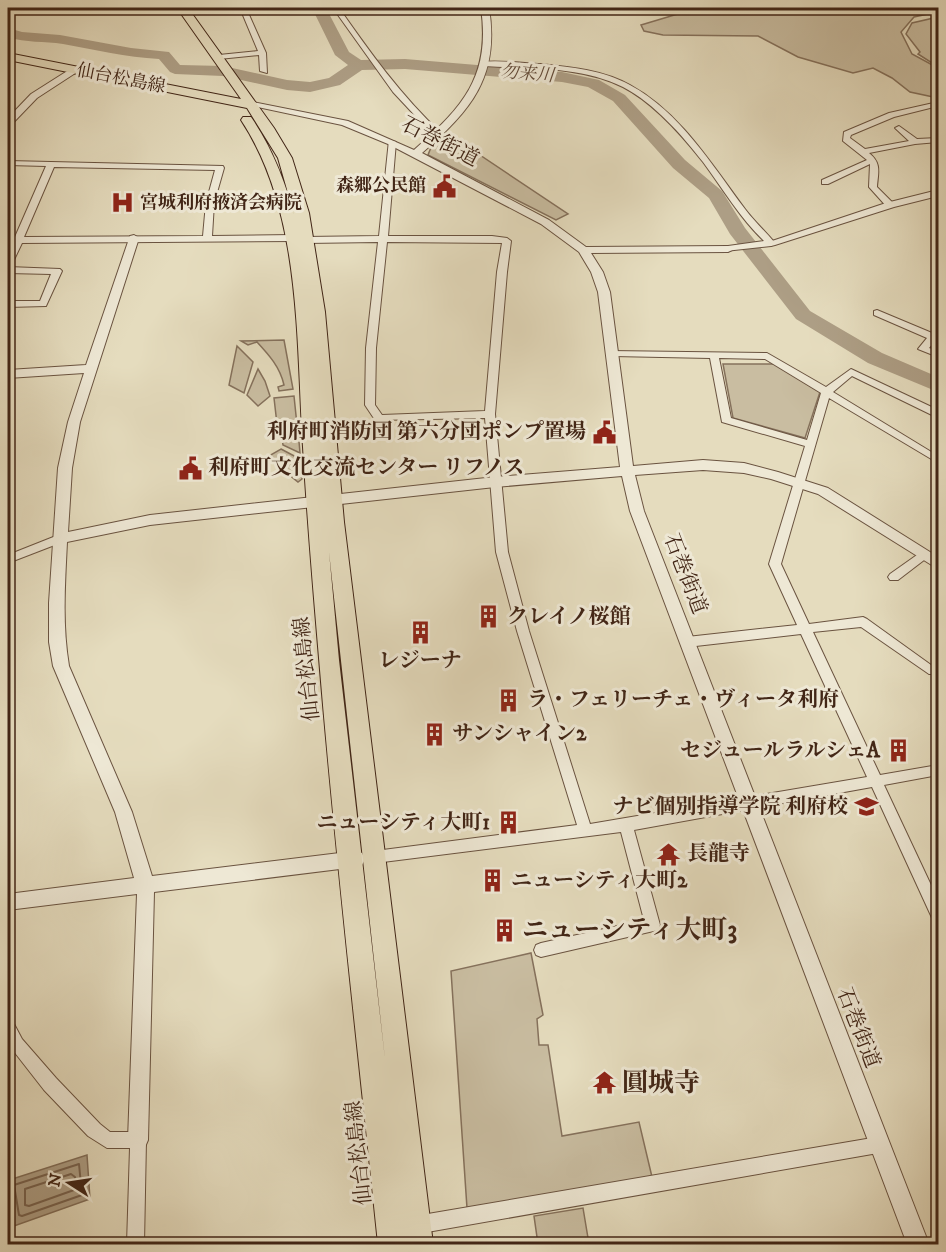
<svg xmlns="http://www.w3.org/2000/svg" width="946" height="1252" font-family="'IM FELL DW Pica','Noto Serif JP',serif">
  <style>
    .green { fill: #c9bda1; stroke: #85715c; stroke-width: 1.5 }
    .water { fill: #ad9e85; stroke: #826e59; stroke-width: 1.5 }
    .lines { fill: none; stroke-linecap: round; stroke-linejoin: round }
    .shore { stroke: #77624e; stroke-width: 2 }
    .river { fill: #ad9e85; fill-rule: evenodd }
    .minor-casing { stroke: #6a5340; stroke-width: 2 }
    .tertiary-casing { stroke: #6a5340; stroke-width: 2 }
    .primary-casing { stroke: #412516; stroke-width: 2 }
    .minor { fill: #eee8d5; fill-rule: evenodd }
    .tertiary { fill: #eee8d5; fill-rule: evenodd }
    .primary { fill: #e5dcbe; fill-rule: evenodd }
    .labels { text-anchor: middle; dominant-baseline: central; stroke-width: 6; stroke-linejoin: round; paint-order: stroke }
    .far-water-label { font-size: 18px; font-style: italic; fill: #614937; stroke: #eee8d5 }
    .far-street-label { font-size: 18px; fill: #412516; stroke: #eee8d5 }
    .far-poi-label { font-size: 18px; font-weight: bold; fill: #412516; stroke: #eee8d5; text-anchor: end }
    .street-label { font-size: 21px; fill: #412516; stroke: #eee8d5 }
    .poi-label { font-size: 21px; font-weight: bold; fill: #412516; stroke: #eee8d5; text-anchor: start }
    .near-poi-label { font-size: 26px; font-weight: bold; fill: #412516; stroke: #eee8d5; text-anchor: start }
  </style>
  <rect width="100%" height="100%" fill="#e5dcbe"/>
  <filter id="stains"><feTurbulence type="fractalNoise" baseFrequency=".00333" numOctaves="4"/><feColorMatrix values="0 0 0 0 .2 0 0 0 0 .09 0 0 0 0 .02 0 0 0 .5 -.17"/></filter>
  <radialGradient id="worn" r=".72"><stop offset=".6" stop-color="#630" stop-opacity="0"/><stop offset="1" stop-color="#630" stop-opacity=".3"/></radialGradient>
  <g class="green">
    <path d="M738 8H938V12L914 17 901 32 912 54 938 68V98L910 92 892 78 873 68 853 73 798 57 758 36 663 35 644 31 641 25 691 10H737Z"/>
    <path d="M938 17V62L932 63 918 54 920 52 906 34 912 23Z"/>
    <path d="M447 133 568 214 556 220 428 155 432 145Z"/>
    <path d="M284 340 293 389 279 391 278 387 284 385C280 367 269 355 257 342L248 345 241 341Z"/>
    <path d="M237 346 253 362 244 393 229 385Z"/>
    <path d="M723 364H775L820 392 805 438 733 418Z"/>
    <path d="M258 369 265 381 270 396 258 406 247 395Z"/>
    <path d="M294 396 297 425 277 424 274 398Z"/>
    <path d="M276 429 298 430 300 453 283 445 282 438 276 435Z"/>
    <path d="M281 449 300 459 302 479 298 482 267 457Z"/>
    <path d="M531 953 543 1015 537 1019 539 1045H548L562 1136 639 1122 652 1177 467 1208 451 971Z"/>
    <path d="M583 1208 589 1244H538L534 1216Z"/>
  </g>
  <path class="water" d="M87 1155 90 1199 14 1226 9 1180Z"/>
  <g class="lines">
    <g class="shore">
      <path d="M79 1164 82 1195 22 1216 19 1215 14 1185Z"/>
      <path d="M71 1174 75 1177 74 1190 29 1206 25 1205V1189Z"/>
    </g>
    <path class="river" d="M312 8H326L349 52 361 60 405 59 562 72 599 80 625 95 685 160 722 191 745 228 810 311 882 353 938 377V392L868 363 796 319 730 234 709 198 673 168 613 101 588 87 562 82 405 69 362 70 340 85 310 92 287 90 223 76 175 74 170 72 159 59C126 57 95 50 63 44 44 41 26 43 8 37V28L22 32 60 35 131 48 169 52 180 65 223 66 287 80 310 82 329 78 348 65 335 55Z"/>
    <defs>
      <g id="minor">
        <path d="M240 8H246L266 53 267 73 260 71 259 55 219 59 215 57 219 55 258 51Z"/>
        <path d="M333 8H339C370 52 401 96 441 133V137H435L393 92Z"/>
        <path d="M481 62C500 60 522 63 541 64 571 67 603 70 630 85 680 112 712 165 745 209 754 221 765 231 775 243L771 246 725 251 724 249 728 246 764 241C740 218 723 189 703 162 682 135 654 103 623 87 581 66 530 69 484 66H481Z"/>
        <path d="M938 102V106L894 117 851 135 850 138 865 149 909 141 895 128 899 126 917 139 938 138V142L915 144 869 153C882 163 878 173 877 187L893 203V207H887L869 187 870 164 828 184H822V180L867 160 843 141 844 132 889 113Z"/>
        <path d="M389 140 396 142 388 236H492L507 238 511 241 507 272 495 414 508 552 529 631 590 824 867 777 801 634 687 647 683 645 681 642 683 639 687 637 797 625 769 564 805 446 722 422 710 358 613 356 610 355V351L767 353 826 387 851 369 938 410V417L934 416 852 376 833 392 938 456V463L829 398 781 564 809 624 863 617 867 619 938 670 937 674H929L861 627 813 632 880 775 938 765V775L884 785 938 900V921L933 920 872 787 634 830 660 925 658 930 541 957 536 955 534 950 536 945 541 943 644 920 621 832 375 863 370 861 368 857 370 853 375 851 577 825 517 631 496 552 485 418 375 420 365 405 366 348 378 242 306 243 302 240 306 237 379 236ZM387 242 502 243 497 272 485 411 382 415 375 405 376 348ZM719 358 765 359 821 393 807 440 731 418Z"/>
        <path d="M8 161 223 166 224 168 214 203 212 236 294 235 298 238 294 241 22 243 12 264 8 267V255L13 243 8 242V238L15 237 46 166 8 165ZM54 167 215 170 206 203 203 236 24 237Z"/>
        <path d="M8 267 60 269 62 271 46 306 8 307V301H40L51 274 8 273Z"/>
        <path d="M877 310 932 333 938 330V337L929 348 938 351V357L918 349 927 338 874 315V311Z"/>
        <path d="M61 534 65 535 67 538 65 541 8 563V555Z"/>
        <path d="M924 550 930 554 928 557 898 580H890L888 577 890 574Z"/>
        <path d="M8 1019 13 1022 22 1039 56 1078 100 1124 110 1132H138L144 1134 146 1140 144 1244H127L130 1148H107L88 1136 44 1090 12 1049 8 1042Z"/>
        <path d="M878 1137 884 1139 886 1145 884 1151 878 1153 416 1234 410 1231 407 1225 410 1219 416 1216Z"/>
      </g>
      <g id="tertiary">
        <path d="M481 8H489C500 77 471 110 422 153L549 220 586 247 728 246 734 249 728 252 591 253 603 272 610 292 633 466 703 460 744 463 778 472 828 488 938 557V569L818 494 771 479 744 473 703 470 635 475 644 511 929 1244H907L630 511 622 476 495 487 150 525 67 542C65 584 62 624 69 666L132 812 152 876 356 851 362 853 365 859 362 865 356 867 154 892 148 1140 145 1147 138 1150 131 1147 128 1140 137 894 8 910V894L134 878 115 812 53 666 49 642V603L58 468 68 422 84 373 8 378V370L86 365 130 236 134 235 139 238 80 422 72 468 68 532 150 515 495 477 620 467 598 292 591 272 579 252 541 224 388 144 342 125 248 105 253 102 348 121 414 150C463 107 491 76 481 8Z"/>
        <path d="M72 68 80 70 37 98 11 125 8 126V118L31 94Z"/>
        <path d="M938 190V196L894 207 775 245 771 246 766 243 886 203Z"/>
      </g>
      <path id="primary" d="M177 8H188L274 128 292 158 309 213 325 312 344 522 433 1244H378C358 1049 335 854 319 658 313 588 307 517 303 447 296 340 302 212 241 120L243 117H251C273 149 286 184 296 221L278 158 247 108 8 60V53L241 99ZM329 552 385 1059 339 660Z"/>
    </defs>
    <use href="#minor" class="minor-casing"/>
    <use href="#tertiary" class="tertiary-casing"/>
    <use href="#primary" class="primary-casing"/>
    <use href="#minor" class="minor"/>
    <use href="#tertiary" class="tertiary"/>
    <use href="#primary" class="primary"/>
  </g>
  <defs>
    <symbol id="civic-bare" viewBox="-9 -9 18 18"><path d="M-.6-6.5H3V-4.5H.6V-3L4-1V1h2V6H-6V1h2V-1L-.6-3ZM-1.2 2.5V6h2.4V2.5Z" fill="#8f2418" stroke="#eee8d5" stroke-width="2.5" paint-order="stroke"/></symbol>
    <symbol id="hospital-bare" viewBox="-9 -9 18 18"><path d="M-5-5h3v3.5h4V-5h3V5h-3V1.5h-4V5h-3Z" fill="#8f2418" stroke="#eee8d5" stroke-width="2.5" paint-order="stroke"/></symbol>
    <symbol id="building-bare" viewBox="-9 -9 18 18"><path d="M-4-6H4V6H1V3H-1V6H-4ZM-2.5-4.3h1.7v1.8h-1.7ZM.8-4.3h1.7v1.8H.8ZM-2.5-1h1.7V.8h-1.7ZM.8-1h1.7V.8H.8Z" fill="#8f2418" stroke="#eee8d5" stroke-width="2.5" paint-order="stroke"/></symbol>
    <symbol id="school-bare" viewBox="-9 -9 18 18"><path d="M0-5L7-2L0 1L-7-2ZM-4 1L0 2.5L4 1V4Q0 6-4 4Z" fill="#8f2418" stroke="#eee8d5" stroke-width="2.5" paint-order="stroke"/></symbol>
    <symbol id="temple-bare" viewBox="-9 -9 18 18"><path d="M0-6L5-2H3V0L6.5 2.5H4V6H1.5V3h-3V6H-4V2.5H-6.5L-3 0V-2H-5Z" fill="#8f2418" stroke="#eee8d5" stroke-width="2.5" paint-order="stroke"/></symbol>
  </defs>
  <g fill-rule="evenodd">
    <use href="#civic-bare" x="428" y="170" width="33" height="33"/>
    <use href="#hospital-bare" x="106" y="186" width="33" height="33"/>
    <use href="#civic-bare" x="588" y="416" width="33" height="33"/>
    <use href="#civic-bare" x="174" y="452" width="33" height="33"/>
    <use href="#building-bare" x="472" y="600" width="33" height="33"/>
    <use href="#building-bare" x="404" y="616" width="33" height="33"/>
    <use href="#building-bare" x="492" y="684" width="33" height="33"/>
    <use href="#building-bare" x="418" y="718" width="33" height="33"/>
    <use href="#building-bare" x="882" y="734" width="33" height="33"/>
    <use href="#school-bare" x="850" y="790" width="33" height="33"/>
    <use href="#building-bare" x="492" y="806" width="33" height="33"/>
    <use href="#temple-bare" x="652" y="838" width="33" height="33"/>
    <use href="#building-bare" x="476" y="864" width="33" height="33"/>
    <use href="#building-bare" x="488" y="914" width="33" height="33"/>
    <use href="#temple-bare" x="588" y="1066" width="33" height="33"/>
  </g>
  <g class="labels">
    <g class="far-water-label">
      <text transform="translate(527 74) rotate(5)">勿来川</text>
    </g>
    <g class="far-street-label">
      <text transform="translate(121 79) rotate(11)">仙台松島線</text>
    </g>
    <g class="far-poi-label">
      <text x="426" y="186">森郷公民館</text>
      <text x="140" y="203" text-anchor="start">宮城利府掖済会病院</text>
    </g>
    <g class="street-label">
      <text transform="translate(440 142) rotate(27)">石巻街道</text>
      <text transform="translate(685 574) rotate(69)">石巻街道</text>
      <text transform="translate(307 669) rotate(-96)">仙台松島線</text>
      <text transform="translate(858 1028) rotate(69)">石巻街道</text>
      <text transform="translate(359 1153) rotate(-96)">仙台松島線</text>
    </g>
    <g class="poi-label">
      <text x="586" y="432" text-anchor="end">利府町消防団 第六分団ポンプ置場</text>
      <text x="208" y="468">利府町文化交流センター リフノス</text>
      <text x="507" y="617">クレイノ桜館</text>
      <text x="420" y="661" text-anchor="middle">レジーナ</text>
      <text x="527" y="700">ラ・フェリーチェ・ヴィータ利府</text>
      <text x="452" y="734">サンシャイン2</text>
      <text x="880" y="751" text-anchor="end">セジュールラルシェA</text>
      <text x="848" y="807" text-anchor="end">ナビ個別指導学院 利府校</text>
      <text x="490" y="823" text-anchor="end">ニューシティ大町1</text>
      <text x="687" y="854">長龍寺</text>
      <text x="511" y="881">ニューシティ大町2</text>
    </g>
    <g class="near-poi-label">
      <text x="522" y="930">ニューシティ大町3</text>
      <text x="622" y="1083">圓城寺</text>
    </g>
  </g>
  <rect width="946" height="1252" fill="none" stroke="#e5dcbe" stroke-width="30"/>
  <rect x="9" y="9" width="928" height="1234" fill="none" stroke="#412516" stroke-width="3"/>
  <rect x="15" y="15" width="916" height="1222" fill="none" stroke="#412516" stroke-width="1.5"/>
  <g transform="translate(69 1183) rotate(282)" stroke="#eee8d5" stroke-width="4.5" paint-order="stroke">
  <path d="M0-4.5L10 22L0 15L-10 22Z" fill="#412516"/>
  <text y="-9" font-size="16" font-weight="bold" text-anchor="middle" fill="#412516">N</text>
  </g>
  <rect width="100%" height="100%" filter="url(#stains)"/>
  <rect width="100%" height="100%" fill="url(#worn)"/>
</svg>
